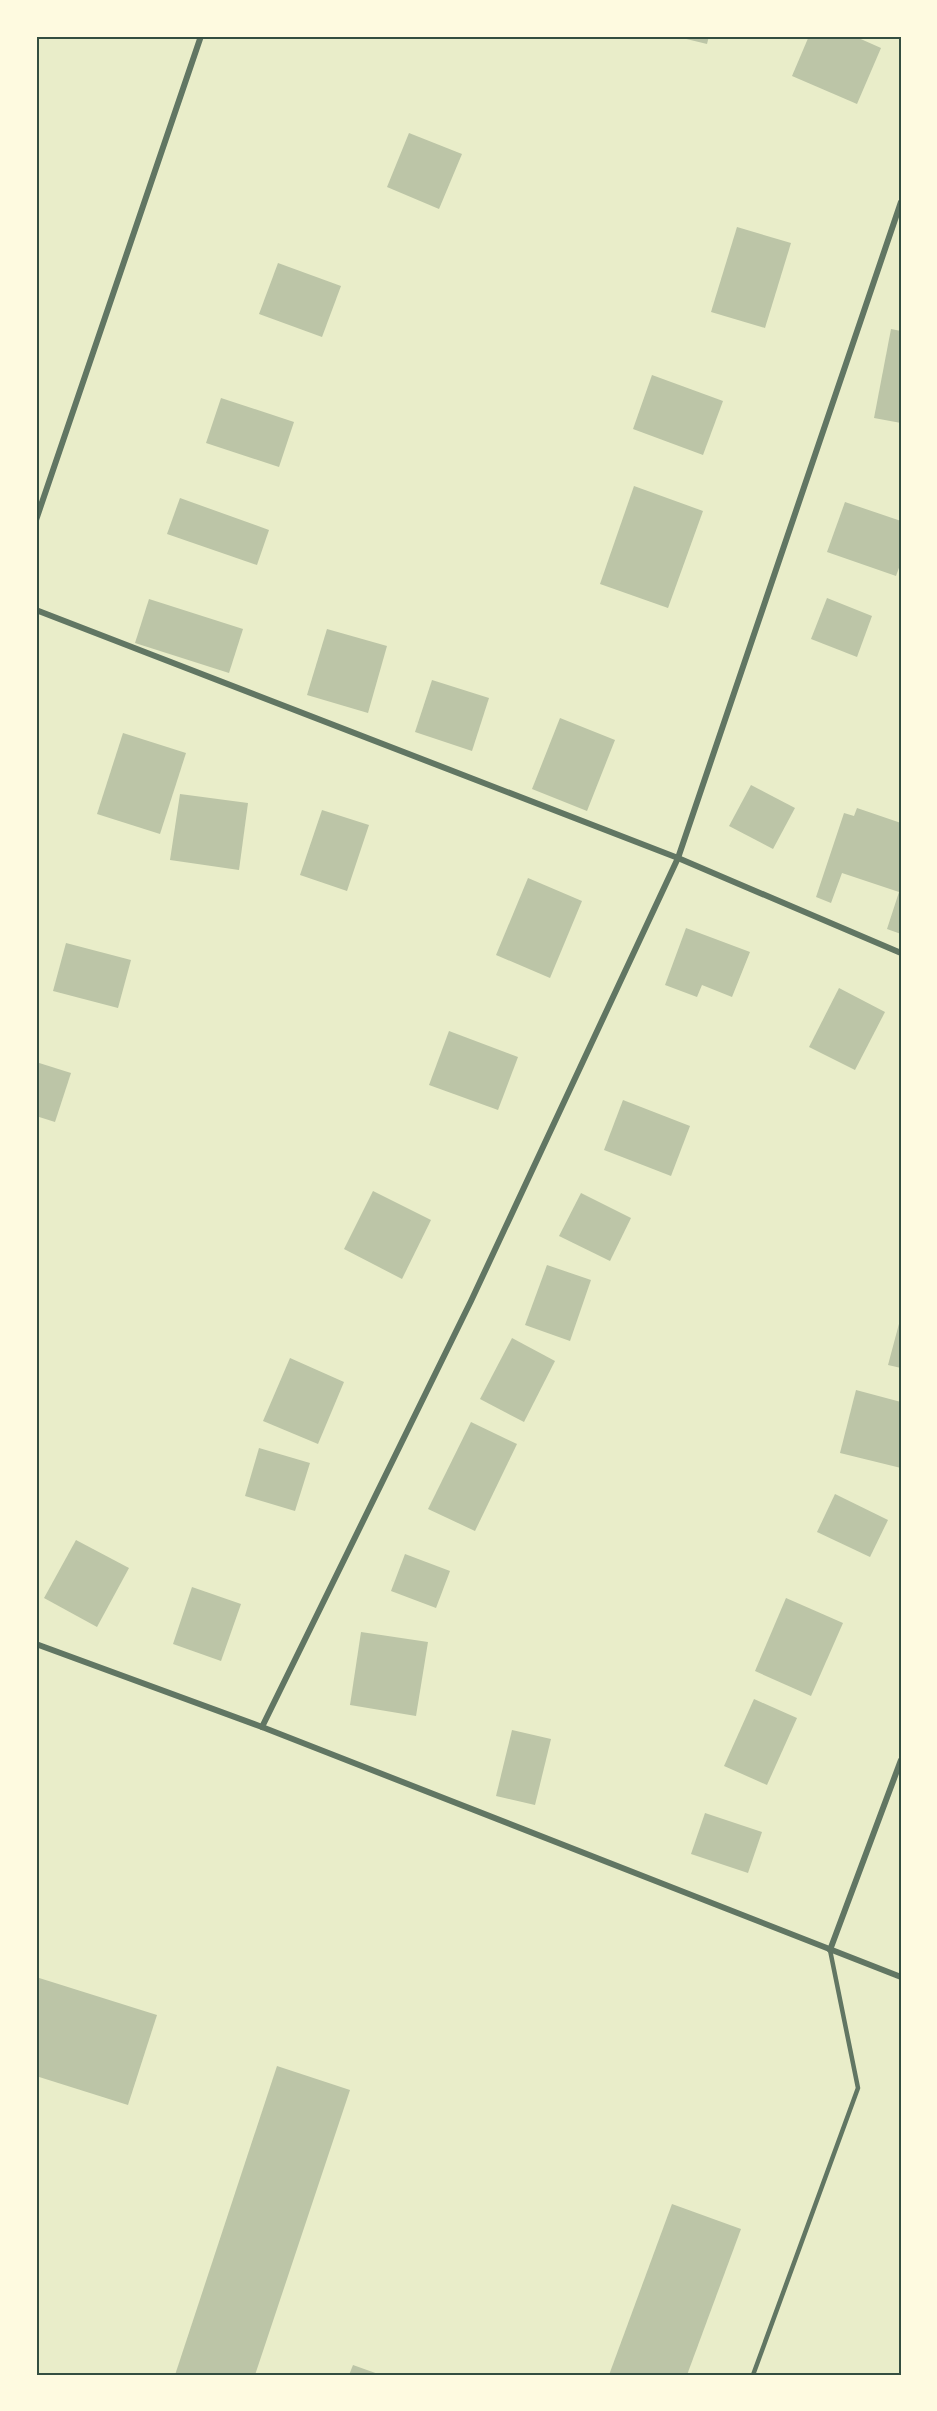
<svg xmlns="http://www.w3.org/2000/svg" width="937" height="2411" font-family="'Alegreya Sans',sans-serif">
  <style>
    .building { fill: #bcc5a7 }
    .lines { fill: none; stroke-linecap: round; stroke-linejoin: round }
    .service { stroke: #617663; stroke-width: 4.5 }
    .minor { stroke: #617663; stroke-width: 6 }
    .neatline { fill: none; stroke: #344e41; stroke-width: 2 }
  </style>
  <rect width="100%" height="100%" fill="#e9edc9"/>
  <g class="building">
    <path d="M674 36H709L707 44Z"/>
    <path d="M809 36H854L881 48 857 104 792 76Z"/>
    <path d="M409 133 462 154 439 209 387 187Z"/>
    <path d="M737 227 791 243 765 328 711 312Z"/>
    <path d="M278 263 341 286 322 337 259 314Z"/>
    <path d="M891 329 901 331V423L874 418Z"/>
    <path d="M652 375 723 401 703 455 633 429Z"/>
    <path d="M221 398 294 422 279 467 206 443Z"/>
    <path d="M634 486 703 511 668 608 600 584Z"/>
    <path d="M180 498 269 530 257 565 167 534Z"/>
    <path d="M845 502 901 521V562L896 576 827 552Z"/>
    <path d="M827 598 872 616 857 657 811 639Z"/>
    <path d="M149 599 243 629 229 673 135 643Z"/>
    <path d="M327 629 387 646 368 713 307 695Z"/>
    <path d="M432 680 489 698 472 751 415 732Z"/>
    <path d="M560 718 615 740 587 811 532 789Z"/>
    <path d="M123 733 186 753 160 834 97 814Z"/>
    <path d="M751 785 795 808 773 849 729 826Z"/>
    <path d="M180 794 248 803 239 870 170 860Z"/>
    <path d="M857 808 901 823V934L887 929 899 892 842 873 831 903 816 897 844 813 854 816Z"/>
    <path d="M322 810 369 825 347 891 300 875Z"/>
    <path d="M528 878 582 901 550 978 496 955Z"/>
    <path d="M686 928 750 952 732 997 702 985 697 997 665 985Z"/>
    <path d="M66 943 131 960 118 1008 53 991Z"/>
    <path d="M839 988 885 1012 855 1070 809 1047Z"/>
    <path d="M449 1031 518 1057 498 1110 429 1085Z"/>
    <path d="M36 1062 71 1073 55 1122 36 1116Z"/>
    <path d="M623 1100 690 1126 671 1176 604 1150Z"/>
    <path d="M373 1191 431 1220 402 1279 344 1249Z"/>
    <path d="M581 1193 631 1218 610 1261 559 1236Z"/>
    <path d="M547 1265 591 1280 570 1341 525 1325Z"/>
    <path d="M900 1320H901V1368L888 1365Z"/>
    <path d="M512 1338 555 1361 524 1422 480 1399Z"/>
    <path d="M290 1358 344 1382 318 1444 263 1421Z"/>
    <path d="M856 1390 901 1402V1468L840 1453Z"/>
    <path d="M471 1422 517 1444 475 1531 428 1509Z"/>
    <path d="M259 1448 310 1463 295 1511 245 1496Z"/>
    <path d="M835 1494 888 1520 870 1557 817 1532Z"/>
    <path d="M76 1540 129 1568 97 1627 44 1598Z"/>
    <path d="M405 1554 450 1571 436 1608 391 1591Z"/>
    <path d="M192 1587 241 1604 221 1661 173 1644Z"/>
    <path d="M786 1598 843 1623 811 1696 755 1671Z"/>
    <path d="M361 1632 428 1642 416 1716 350 1705Z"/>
    <path d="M754 1699 797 1718 767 1785 724 1766Z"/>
    <path d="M512 1730 551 1739 535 1805 496 1796Z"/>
    <path d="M705 1813 762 1832 748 1873 691 1854Z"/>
    <path d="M36 1977 157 2015 128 2105 36 2076Z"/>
    <path d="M277 2066 350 2090 255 2375H175Z"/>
    <path d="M672 2204 741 2229 687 2375H609Z"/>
    <path d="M353 2365 381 2375H349Z"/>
  </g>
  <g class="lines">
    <path class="service" d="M753 2375 858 2088 830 1950"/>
    <g class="minor">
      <path d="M36 520 201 36"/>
      <path d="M36 610 678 858 901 953"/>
      <path d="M36 1644 262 1727 901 1977"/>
      <path d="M262 1727 471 1301 678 858 901 202"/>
      <path d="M830 1950 901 1760"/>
    </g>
  </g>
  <rect width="937" height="2411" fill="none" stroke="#fefae0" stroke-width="75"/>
  <rect x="38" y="38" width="862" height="2336" class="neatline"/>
</svg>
